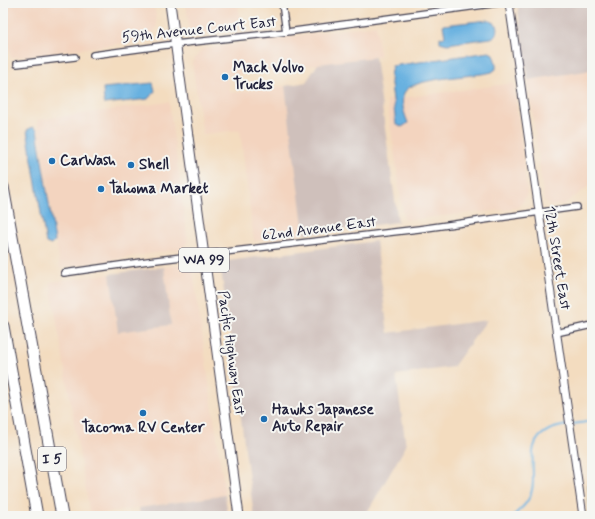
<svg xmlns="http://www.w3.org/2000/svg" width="595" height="519" font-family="Mynerve,sans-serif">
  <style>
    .built { fill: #f3d4bf }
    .industrial { fill: #cfc0bb }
    .forest { fill: #69b781; stroke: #466c5e }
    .water { fill: #68b1e0; stroke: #456a8e }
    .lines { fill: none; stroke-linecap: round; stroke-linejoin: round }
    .stream { stroke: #68b1e0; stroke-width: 2 }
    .minor-casing { stroke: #413e4f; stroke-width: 8 }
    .tertiary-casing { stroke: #413e4f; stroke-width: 9 }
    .primary-casing { stroke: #413e4f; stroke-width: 11 }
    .motorway-casing { stroke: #413e4f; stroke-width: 13 }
    .minor { stroke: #fff; stroke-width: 5.5 }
    .tertiary { stroke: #fff; stroke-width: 7 }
    .primary { stroke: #fff; stroke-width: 9 }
    .motorway { stroke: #fff; stroke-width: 11 }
    .poi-dot { fill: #1f6fb2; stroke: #f6f6f2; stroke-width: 1.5 }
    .labels { text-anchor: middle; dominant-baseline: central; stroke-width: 4; stroke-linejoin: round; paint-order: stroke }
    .shield { fill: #f6f6f2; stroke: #626272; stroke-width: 1 }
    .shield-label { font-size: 14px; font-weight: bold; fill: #22223b }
    .street-label { font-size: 15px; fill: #22223b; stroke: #f6f6f2 }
    .poi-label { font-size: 15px; font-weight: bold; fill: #22223b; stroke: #f6f6f2; text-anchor: start }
  </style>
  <rect width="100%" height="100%" fill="#f6f6f2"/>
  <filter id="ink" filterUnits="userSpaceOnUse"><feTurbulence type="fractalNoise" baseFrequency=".025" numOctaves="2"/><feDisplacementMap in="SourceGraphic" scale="8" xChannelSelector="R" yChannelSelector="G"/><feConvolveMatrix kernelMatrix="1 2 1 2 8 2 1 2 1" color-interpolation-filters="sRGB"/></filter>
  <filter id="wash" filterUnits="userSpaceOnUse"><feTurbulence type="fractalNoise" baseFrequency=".012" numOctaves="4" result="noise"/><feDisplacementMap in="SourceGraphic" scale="16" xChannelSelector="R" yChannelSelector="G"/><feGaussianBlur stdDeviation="0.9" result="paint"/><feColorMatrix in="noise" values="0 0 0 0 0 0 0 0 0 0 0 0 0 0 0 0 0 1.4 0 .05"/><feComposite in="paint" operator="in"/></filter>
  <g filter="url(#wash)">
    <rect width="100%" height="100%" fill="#f3dcbf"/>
    <g class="built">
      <path d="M3 3H154L157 27 148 40 11 58 3 15Z"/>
      <path d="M186 3H238L241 30 194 34 189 29Z"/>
      <path d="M376 25 380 56 227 76 230 93 285 86 304 234 254 241 240 130 203 134 192 62 202 49Z"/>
      <path d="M592 70V184L564 204 550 206 544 200 528 80Z"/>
      <path d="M514 83 527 192 524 200 519 207 511 209 404 220 387 100Z"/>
      <path d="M169 102 188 242 181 249 60 268 37 120Z"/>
      <path d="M192 264 225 495 90 515 50 282 110 274 118 332 171 325 164 267Z"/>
    </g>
    <g class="industrial">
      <path d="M517 3H592V70L528 80Z"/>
      <path d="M375 57 398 222 304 234 285 86 306 82 318 64Z"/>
      <path d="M376 241 388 333 487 320 453 367 396 375 406 446 365 516H254L220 262Z"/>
      <path d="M164 267 171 325 118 332 110 274Z"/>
      <path d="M225 495 228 516H140L139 508Z"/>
    </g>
    <path class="forest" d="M592 473V514H590L588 485Z"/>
    <g class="water">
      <path d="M488 20 497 25 498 29 495 36 491 38 447 44 440 42V37L443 38 445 36 443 25Z"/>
      <path d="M489 52 493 54 496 63V69L492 72C474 77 411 77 404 93 400 103 405 115 408 123L402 127 396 124 390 76 392 66Z"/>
      <path d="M153 83 155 91 148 99 104 104 103 88Z"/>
      <path d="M33 127 37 130 55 241 51 245 46 243 27 130Z"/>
    </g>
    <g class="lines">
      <path class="stream" d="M513 516C518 511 525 506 528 500 542 478 519 444 549 430 563 424 578 424 592 421"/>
    </g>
  </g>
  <g filter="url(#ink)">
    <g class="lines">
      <defs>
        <g id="minor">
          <path d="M282 3 286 32"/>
          <path d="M93 55 175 44 287 32 499 3"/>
          <path d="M17 64 75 57"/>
          <path d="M64 273 148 261 419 229 577 207"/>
          <path d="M556 333 592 325"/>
        </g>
        <path id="tertiary" d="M509 3 583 516"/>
        <path id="primary" d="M170 3 239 516"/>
        <g id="motorway">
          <path d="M3 187 62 516"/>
          <path d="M3 326 37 516"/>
        </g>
      </defs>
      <use href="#minor" class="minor-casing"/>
      <use href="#tertiary" class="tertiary-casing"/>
      <use href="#primary" class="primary-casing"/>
      <use href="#motorway" class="motorway-casing"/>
      <use href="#minor" class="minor"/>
      <use href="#tertiary" class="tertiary"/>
      <use href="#primary" class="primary"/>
      <use href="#motorway" class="motorway"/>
    </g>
  </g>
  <g class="poi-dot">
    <circle cx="225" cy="77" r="4"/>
    <circle cx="52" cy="161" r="4"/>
    <circle cx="131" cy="165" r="4"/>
    <circle cx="101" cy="189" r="4"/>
    <circle cx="143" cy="413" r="4"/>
    <circle cx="264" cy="419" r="4"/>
  </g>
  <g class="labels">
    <g class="shield">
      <rect x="179" y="248" width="50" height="24" rx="3"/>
      <rect x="38" y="447" width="28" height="24" rx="3"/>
    </g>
    <g class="shield-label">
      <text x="204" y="260">WA 99</text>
      <text x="52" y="459">I 5</text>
    </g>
    <g class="street-label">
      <text transform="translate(199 30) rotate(-6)">59th Avenue Court East</text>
      <text transform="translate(319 229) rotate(-7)">62nd Avenue East</text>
      <text transform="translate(557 258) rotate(81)">12th Street East</text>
      <text transform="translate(231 353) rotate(82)">Pacific Highway East</text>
    </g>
    <g class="poi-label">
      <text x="233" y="68">Mack Volvo<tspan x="233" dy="17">Trucks</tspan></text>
      <text x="60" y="161">CarWash</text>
      <text x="139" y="165">Shell</text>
      <text x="109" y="189">Tahoma Market</text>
      <text x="272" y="410">Hawks Japanese<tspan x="272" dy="17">Auto Repair</tspan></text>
      <text x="143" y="428" text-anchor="middle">Tacoma RV Center</text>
    </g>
  </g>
  <rect width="595" height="519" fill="none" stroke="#f6f6f2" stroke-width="16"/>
</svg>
